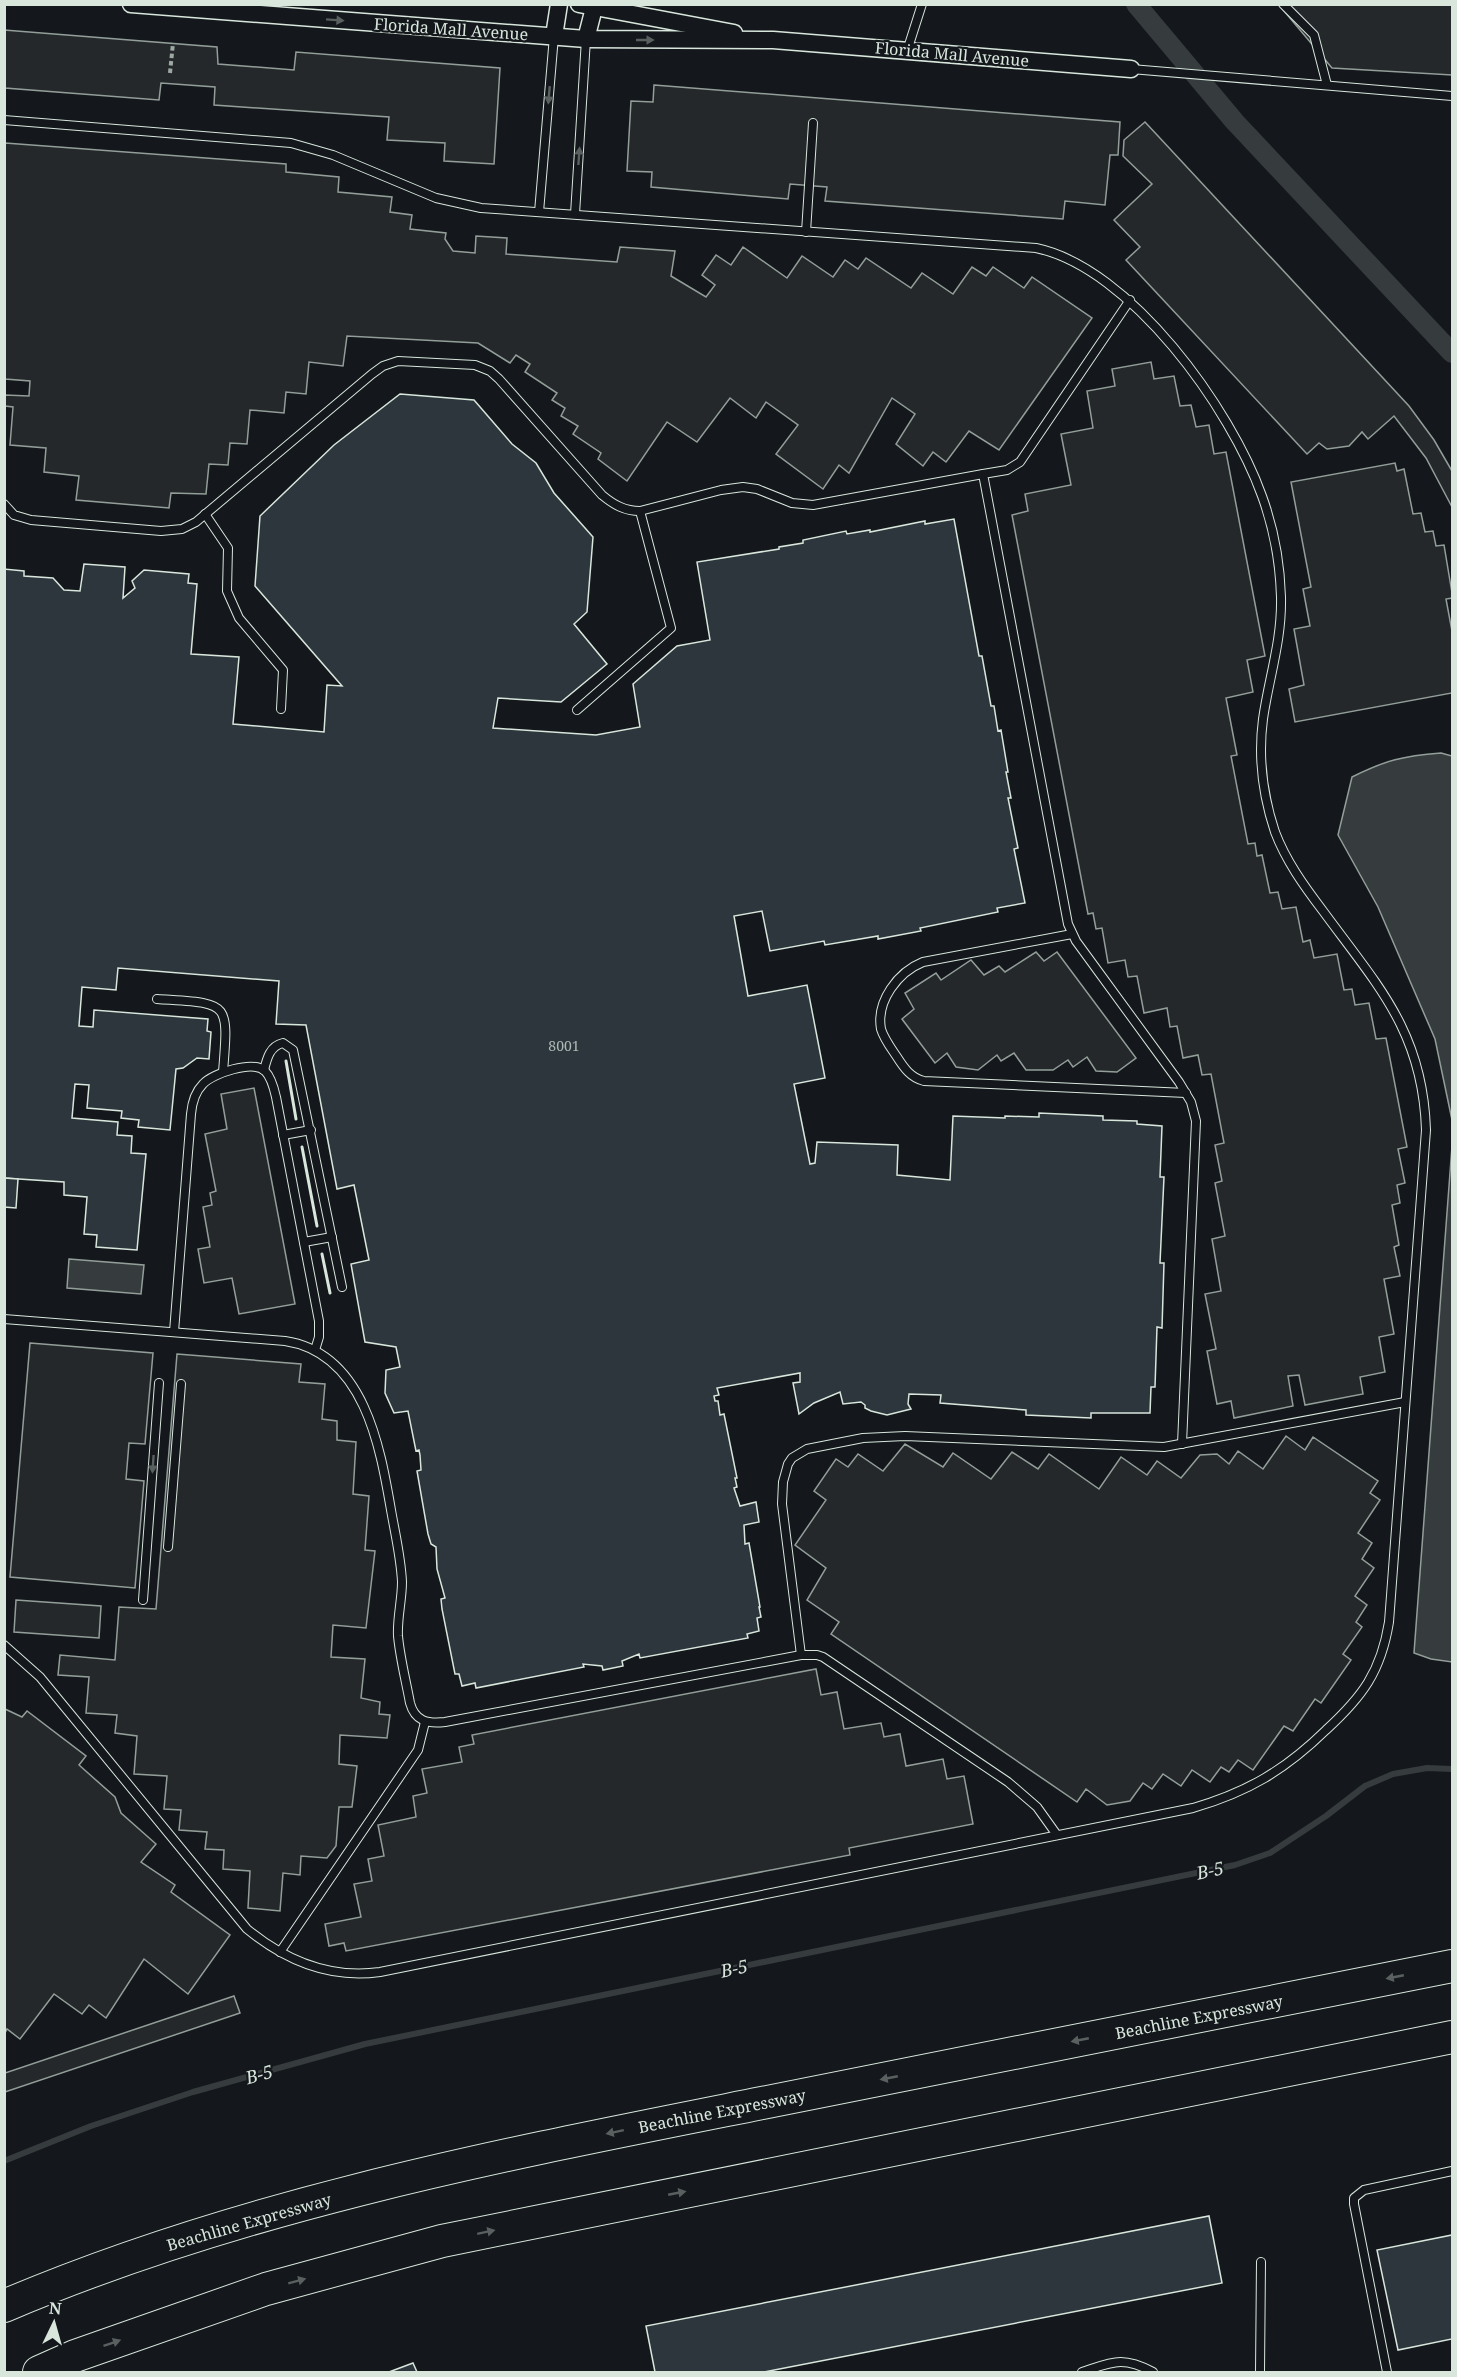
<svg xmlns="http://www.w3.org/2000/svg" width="1457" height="2377" font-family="'Noto Serif',serif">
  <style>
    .parking { fill: #24282b; stroke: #939e99; stroke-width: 1.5 }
    .water { fill: #363b3e; stroke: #939e99; stroke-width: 1.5 }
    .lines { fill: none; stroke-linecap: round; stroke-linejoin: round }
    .stream { stroke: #363b3e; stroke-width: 6 }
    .canal { stroke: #363b3e; stroke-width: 20 }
    .building { fill: #2c363c; stroke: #d8e6dc; stroke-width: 1.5 }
    .lane-casing { stroke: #d8e6dc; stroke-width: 10 }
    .street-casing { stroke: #d8e6dc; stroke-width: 19 }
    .highway-casing { stroke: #d8e6dc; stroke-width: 34 }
    .path { stroke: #9da8a2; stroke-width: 4; stroke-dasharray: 4.5 3; stroke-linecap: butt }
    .lane { stroke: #14181c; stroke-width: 8 }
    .street { stroke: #14181c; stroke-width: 16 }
    .highway { stroke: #14181c; stroke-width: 32 }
    .wall { stroke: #d8e6dc; stroke-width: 3 }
    .oneway { fill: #59605f }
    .labels { text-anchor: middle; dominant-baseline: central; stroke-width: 4.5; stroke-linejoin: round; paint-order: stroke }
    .number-label { font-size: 14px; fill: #adbab4 }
    .street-label { font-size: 16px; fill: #d8e6dc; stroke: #14181c }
    .water-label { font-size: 18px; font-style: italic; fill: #d8e6dc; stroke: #14181c }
  </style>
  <rect width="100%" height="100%" fill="#14181c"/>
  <g class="parking">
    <path d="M1279 5H1452V75L1332 68Z"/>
    <path d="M4 30 217 47 218 64 294 70 296 52 500 68 494 164 444 161 445 143 387 140 389 117 214 105 215 87 161 83 159 100 5 88Z"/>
    <path d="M654 85 1120 122 1118 155H1110L1105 205 1065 201 1063 219 825 201 827 187 790 184 788 199 651 187 652 172 627 171 631 101 653 102Z"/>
    <path d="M1145 122 1409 406 1434 440 1452 471V507L1426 458 1394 416 1368 439 1362 432 1349 446 1327 449 1319 443 1307 454 1126 260 1140 247 1114 220 1152 184 1123 156 1124 140Z"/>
    <path d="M5 143 286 164V172L339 177 338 192 392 197 390 212 412 215 410 229 446 233 445 239 453 251 475 253 476 236 507 238 506 254 617 262 620 247 675 251 671 276 706 297 715 285 702 275 716 255 731 265 743 247 787 278 802 256 833 277 845 260 858 269 866 258 911 288 922 273 953 294 972 267 986 276 993 267 1024 288 1032 277 1092 318 999 450 969 431 946 462 933 452 923 466 896 444 915 414 892 398 849 473 839 465 823 489 776 454 798 425 766 402 756 418 730 398 697 442 667 422 627 481 598 459 601 453 573 434 578 426 561 416 565 408 552 400 557 393 525 372 530 364 516 355 510 363 478 343 347 336 343 366 309 362 306 394 286 392 284 413 250 410 247 444 230 443 228 465 209 464 206 494 171 493 169 508 76 500 79 476 44 472 46 448 10 445 13 407 5 406V395L29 396 30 381 5 379Z"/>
    <path d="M1151 362 1154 379 1174 376 1180 406 1191 405 1196 427 1209 425 1214 454 1226 452 1265 656 1247 660 1253 692 1226 698 1237 755 1231 756 1248 844 1255 843 1257 856 1262 855 1270 893 1278 892 1282 909 1296 907 1303 942 1310 940 1314 958 1337 954 1344 990 1352 989 1355 1005 1369 1003 1376 1039 1386 1038 1407 1147 1398 1149 1405 1183 1397 1185 1400 1203 1392 1205 1399 1245 1394 1247 1400 1276 1384 1279 1394 1334 1379 1337 1385 1372 1360 1377 1363 1394 1305 1405 1299 1375 1288 1376 1293 1406 1234 1418 1231 1401 1217 1404 1207 1351 1216 1349 1205 1294 1221 1291 1212 1239 1225 1236 1215 1183 1222 1181 1215 1145 1224 1143 1211 1074 1202 1075 1198 1055 1183 1058 1177 1026 1170 1027 1167 1008 1144 1013 1137 976 1128 977 1125 960 1108 963 1102 928 1096 929 1093 913 1088 914 1012 515 1028 511 1025 494 1071 485 1061 434 1093 428 1087 391 1115 386 1112 369Z"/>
    <path d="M1395 463 1397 471 1404 469 1413 514 1421 513 1425 532 1433 531 1436 546 1444 545 1452 593V598L1446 599 1452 631V693L1295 722 1289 689 1304 685 1294 629 1310 626 1303 589 1311 587 1291 482Z"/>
    <path d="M1036 952 1044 961 1057 952 1136 1058 1117 1072 1096 1071 1087 1057 1073 1067 1068 1060 1053 1070H1026L1014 1053 1001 1061 997 1055 978 1070 956 1067 947 1053 935 1063 902 1019 914 1009 905 993 936 973 941 980 971 960 984 975 999 966 1005 972Z"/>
    <path d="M254 1088 295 1304 239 1314 232 1278 204 1283 198 1249 210 1247 203 1207 212 1205 210 1193 216 1191 205 1134 227 1129 221 1094Z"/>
    <path d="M30 1343 153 1353 145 1444 129 1443 126 1479 144 1481 135 1588 10 1577Z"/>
    <path d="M177 1354 301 1364 299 1382 325 1384 322 1419 337 1421V1440L356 1442 353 1494 369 1496 365 1550 375 1551 366 1628 333 1625 331 1657 365 1659 361 1698 380 1702 379 1714 390 1715 387 1738 340 1735 339 1764 357 1766 352 1807H339L336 1846 327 1858 301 1856 300 1875 283 1873 280 1911 248 1908 250 1871 223 1869 224 1850 205 1849 207 1832 179 1830 181 1810 164 1809 167 1776 134 1774 137 1736 115 1733 117 1715 86 1713 89 1677 58 1675 60 1655 115 1660 119 1607 156 1609Z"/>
    <path d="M1286 1436 1305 1450 1313 1437 1378 1481 1370 1493 1380 1500 1358 1533 1372 1543 1362 1559 1374 1568 1355 1596 1367 1605 1356 1622 1362 1627 1343 1654 1351 1660 1321 1703 1315 1699 1293 1731 1284 1726 1253 1770 1238 1760 1229 1772 1221 1767 1210 1782 1192 1770 1181 1786 1163 1774 1152 1789 1143 1783 1130 1801 1107 1805 1086 1789 1077 1802 831 1634 839 1622 807 1600 826 1568 795 1545 826 1500 814 1491 836 1459 848 1467 858 1454 883 1471 905 1444 943 1467 953 1453 991 1479 1012 1452 1038 1469 1049 1454 1099 1489 1121 1457 1147 1475 1157 1461 1181 1478 1200 1455 1217 1454 1229 1464 1238 1451 1263 1469Z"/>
    <path d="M16 1600 101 1606 99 1638 14 1632Z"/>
    <path d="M816 1669 821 1695 837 1692 844 1729 881 1723 884 1737 900 1734 906 1766 943 1759 947 1779 964 1776 973 1824 849 1848 850 1855 346 1951 344 1943 329 1946 325 1924 361 1917 354 1884 372 1881 368 1859 384 1856 378 1825 416 1817 413 1796 427 1793 422 1769 462 1762 459 1747 474 1744 472 1735Z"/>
    <path d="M5 1709 22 1717 27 1711 86 1756 79 1765 115 1797 121 1813 156 1844 141 1862 175 1885 171 1892 230 1935 188 1994 144 1959 106 2018 89 2005 82 2014 54 1994 20 2039 7 2029 5 2033Z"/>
    <path d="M234 1996 240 2013 5 2092V2073Z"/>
  </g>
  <g class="water">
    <path d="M1441 753 1452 756V1120L1435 1039 1378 907 1338 835 1352 777C1386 760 1403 756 1441 753Z"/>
    <path d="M1452 1146V1662L1431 1659 1414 1653Z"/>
    <path d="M69 1259 144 1265 141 1294 67 1288Z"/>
  </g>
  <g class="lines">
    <path class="stream" d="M4 2161 91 2126 193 2092 365 2044 1235 1865 1270 1853 1326 1816 1365 1786 1393 1774 1427 1768 1452 1769"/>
    <path class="canal" d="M1136 4 1235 122 1452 353"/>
  </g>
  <g class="building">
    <path d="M400 394 474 400 512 444 536 463 554 493 593 537 587 612 574 624 607 664 561 702 498 698 493 728 596 735 640 727 633 684 677 646 710 640 697 562 779 549V547L803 543V540L846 531 847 534 870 530V532L925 521V524L954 519 979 656H982L991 706H994L998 731 1001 730 1008 772H1006L1011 798H1008L1018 848 1014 849 1025 903 997 908 998 912 920 928 921 931 878 939V936L825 945 824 941 770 951 762 911 734 916 748 996 807 985 825 1078 794 1084 810 1164 815 1163 817 1142 898 1145 897 1175 950 1180 953 1116 1005 1118V1116L1039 1117V1113L1103 1116V1120L1137 1121V1124L1162 1126 1160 1177H1164L1160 1263H1164L1162 1328 1157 1327 1155 1387H1151L1150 1413H1091V1418L1026 1415V1410L940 1403 941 1395 909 1394 908 1404 911 1409 887 1415 871 1411 865 1408V1405L861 1402 843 1404 840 1392 814 1403 799 1414 793 1383 800 1382V1373L717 1388 719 1395 714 1396 715 1401H718L720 1415 724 1414 737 1478H735L737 1487 734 1488 740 1506 756 1502 759 1522 744 1525 745 1544 749 1543 760 1607H759L761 1617 757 1618 759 1631 747 1634 748 1638 640 1658 639 1654 622 1661 623 1666 603 1670 602 1666 583 1664 584 1667 476 1688 475 1683 462 1686 459 1674H455L442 1609 441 1599 445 1598 437 1569 436 1547 431 1544 428 1534 417 1471 421 1470 420 1455 419 1450 416 1451 408 1411 394 1413 385 1393 386 1370 400 1367 396 1347 365 1342 351 1264 369 1260 354 1185 337 1189 306 1025 276 1024 279 981 118 968 116 990 82 987 79 1026 93 1027 94 1010 208 1019 207 1031 211 1032 209 1059 197 1058 183 1068 176 1069 170 1130 138 1127 139 1120 121 1118 122 1111 87 1108 89 1085 75 1084 72 1118 118 1122 117 1135 132 1136 131 1153 146 1154 137 1250 96 1247 97 1235 84 1234 87 1197 64 1195V1182L4 1178V569L24 571V576L53 578 64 590 80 591 84 564 125 567 123 598 135 588 132 581 144 570 189 574 188 583 197 584 191 654 239 657 233 724 324 732 327 685 342 686 255 586 260 516 334 445Z"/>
    <path d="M4 1178 18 1179 16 1208 4 1207Z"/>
    <path d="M1209 2216 1222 2283 764 2372H655L646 2326Z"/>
    <path d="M1452 2235V2339L1398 2350 1377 2250Z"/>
    <path d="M413 2363 417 2372H389Z"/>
  </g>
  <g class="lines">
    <defs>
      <g id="lane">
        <path d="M1283 4 1314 35 1327 85"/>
        <path d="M907 51 922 4"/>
        <path d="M1131 69 1452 96"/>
        <path d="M4 120 291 143 333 155 436 198 481 208 1036 248C1131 268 1231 409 1262 496 1274 529 1280 562 1281 597 1282 641 1269 677 1263 719 1258 757 1263 796 1275 832 1286 861 1304 886 1323 911 1378 986 1423 1032 1426 1130L1389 1622C1381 1672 1362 1697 1326 1730 1285 1770 1248 1792 1193 1808L380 1972C330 1979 286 1961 247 1929L40 1677 4 1645"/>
        <path d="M539 212 554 36"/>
        <path d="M575 214 586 39"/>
        <path d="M806 232 813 123"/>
        <path d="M1130 300 1020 462 1007 470 983 474 1068 924 1076 941 1179 1082 1191 1102 1196 1121 1182 1444"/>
        <path d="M4 504 14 515 31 520 161 531 182 529 196 522 372 374 383 366 398 361 475 365 490 371 499 379 602 495C614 505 625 511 640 511L721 490 743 487 757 489 792 503 813 505 983 474"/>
        <path d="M205 514 228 548 227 591 239 618 283 670 281 709"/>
        <path d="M577 710 671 628 640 511"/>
        <path d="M1072 934 923 962C898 972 876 1001 881 1029 884 1039 891 1048 897 1057 904 1068 911 1078 924 1081L1186 1093"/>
        <path d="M157 999C229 1004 229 999 223 1072"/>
        <path d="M264 1070C267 1058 270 1046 283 1043L293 1050 342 1287"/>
        <path d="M283 1135 311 1130"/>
        <path d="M304 1242 332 1237"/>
        <path d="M4 1319 285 1341C364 1353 380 1446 391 1510 395 1533 401 1558 402 1582 402 1600 397 1618 398 1636 400 1658 406 1681 410 1703 415 1721 427 1724 445 1722L801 1655H817L823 1657 1008 1782 1037 1807 1057 1835"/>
        <path d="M174 1332 191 1114C192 1103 195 1092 203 1084 213 1073 253 1060 265 1071 271 1077 274 1088 276 1097L319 1321V1337L315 1350"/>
        <path d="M168 1547 181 1384"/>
        <path d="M143 1600 159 1383"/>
        <path d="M801 1655 782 1504 783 1482 788 1464 792 1458 807 1449 863 1438 905 1436 1164 1447 1405 1402"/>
        <path d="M280 1952 418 1750 425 1722"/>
        <path d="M1082 2372C1113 2362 1122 2356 1153 2372"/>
        <path d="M1260 2372 1261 2262"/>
        <path d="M1387 2372 1354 2204V2198L1364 2190 1452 2171"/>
      </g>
      <g id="street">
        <path d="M131 4 586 39 773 40 1131 69"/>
        <path d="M579 4 734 33"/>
        <path d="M554 36 559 4"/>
        <path d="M586 39 595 4"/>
      </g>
      <g id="highway">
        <path d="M4 2306C246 2203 506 2154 762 2103 993 2058 1223 2012 1452 1966"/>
        <path d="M39 2372 75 2356 266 2289 442 2241 1452 2037"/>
      </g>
    </defs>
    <use href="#lane" class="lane-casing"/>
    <use href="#street" class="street-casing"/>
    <use href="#highway" class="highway-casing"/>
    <path class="path" d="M170 73 173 43"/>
    <use href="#lane" class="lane"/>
    <use href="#street" class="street"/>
    <use href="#highway" class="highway"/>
    <g class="wall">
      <path d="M286 1061 296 1119"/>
      <path d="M302 1147 317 1226"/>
      <path d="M322 1254 330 1293"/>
    </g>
  </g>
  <defs><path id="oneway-solid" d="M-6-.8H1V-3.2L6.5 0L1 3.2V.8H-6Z" transform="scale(1.5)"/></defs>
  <g class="oneway">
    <use href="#oneway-solid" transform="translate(335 20) rotate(4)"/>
    <use href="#oneway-solid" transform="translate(645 40)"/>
    <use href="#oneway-solid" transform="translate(549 95) rotate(95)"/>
    <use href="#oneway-solid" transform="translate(579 156) rotate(-86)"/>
    <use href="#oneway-solid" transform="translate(153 1464) rotate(94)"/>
    <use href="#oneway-solid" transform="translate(1395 1977) rotate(169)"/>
    <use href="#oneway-solid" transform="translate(1080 2040) rotate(169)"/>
    <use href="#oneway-solid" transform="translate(889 2078) rotate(169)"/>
    <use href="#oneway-solid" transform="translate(615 2132) rotate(168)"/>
    <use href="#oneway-solid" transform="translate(677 2193) rotate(-11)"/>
    <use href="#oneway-solid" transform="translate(486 2232) rotate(-12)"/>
    <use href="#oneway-solid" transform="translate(297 2281) rotate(-15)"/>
    <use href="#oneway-solid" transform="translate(112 2343) rotate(-19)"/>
  </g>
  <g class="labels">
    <g class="number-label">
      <text x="564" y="1045">8001</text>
    </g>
    <g class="street-label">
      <text transform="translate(451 29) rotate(4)">Florida Mall Avenue</text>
      <text transform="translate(952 54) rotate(5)">Florida Mall Avenue</text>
      <text transform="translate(1199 2017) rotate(-11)">Beachline Expressway</text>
      <text transform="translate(722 2111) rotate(-11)">Beachline Expressway</text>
      <text transform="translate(249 2222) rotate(-16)">Beachline Expressway</text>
    </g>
    <g class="water-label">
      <text transform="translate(1210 1870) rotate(-12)">B-5</text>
      <text transform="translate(734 1968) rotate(-12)">B-5</text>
      <text transform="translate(259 2074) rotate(-16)">B-5</text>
    </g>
  </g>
  <rect width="1457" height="2377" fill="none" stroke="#d8e6dc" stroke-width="12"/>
  <g transform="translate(54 2323) rotate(5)" stroke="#14181c" stroke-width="4.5" paint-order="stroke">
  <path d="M0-4.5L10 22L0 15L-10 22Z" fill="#d8e6dc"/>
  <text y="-9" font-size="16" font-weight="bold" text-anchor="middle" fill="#d8e6dc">N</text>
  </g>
</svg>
